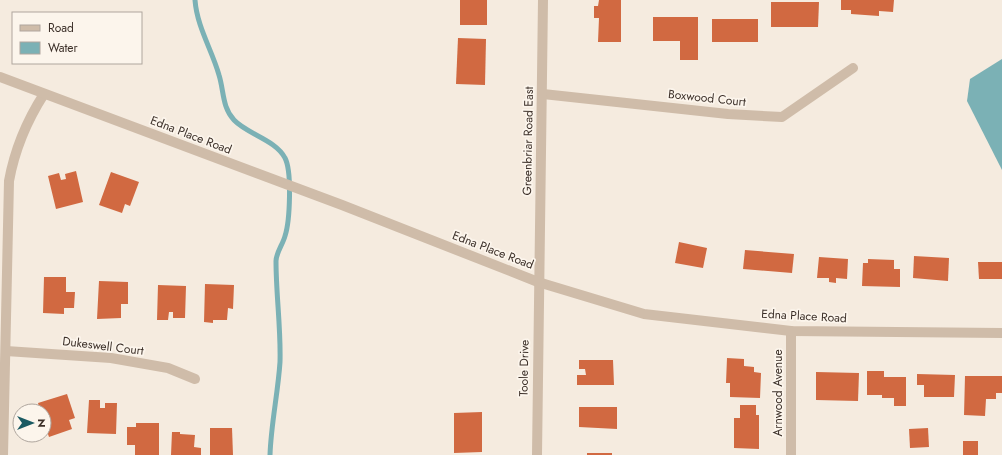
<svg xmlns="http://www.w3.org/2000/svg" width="1002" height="455" font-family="Jost,sans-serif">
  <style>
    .water { fill: #7bb1b5 }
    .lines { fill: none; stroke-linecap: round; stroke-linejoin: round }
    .stream { stroke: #7bb1b5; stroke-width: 5 }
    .building { fill: #d16941 }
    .minor { stroke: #cfbca9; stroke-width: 10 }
    .tertiary { stroke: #cfbca9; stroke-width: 10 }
    .labels { text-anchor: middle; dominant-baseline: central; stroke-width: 3.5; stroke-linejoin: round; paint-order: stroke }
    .street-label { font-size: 12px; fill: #3c3029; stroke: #fcf5ec }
  </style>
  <rect width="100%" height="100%" fill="#f5ebdf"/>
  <path class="water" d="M1002 59V170L967 101 970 79Z"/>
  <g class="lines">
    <path class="stream" d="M195 0C197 27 212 50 219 75 224 91 222 107 234 120 247 134 276 140 285 158 292 171 290 221 285 236 283 244 276 253 276 261 276 295 281 328 280 362 278 393 271 424 270 455"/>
  </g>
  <g class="building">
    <rect x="460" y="0" width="27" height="25"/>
    <path d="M599 0H621V42H598L599 18H594V6H598Z"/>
    <path d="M841 0H894L893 12 879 11V16L851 14V10H841Z"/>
    <path d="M771 2H819L818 27H771Z"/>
    <path d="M653 17H698V60H680V41H653Z"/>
    <rect x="712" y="19" width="46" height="23"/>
    <path d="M458 38 486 39 485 85 456 84Z"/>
    <path d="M76 171 83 202 56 209 48 176 59 173 61 180 66 179 65 174Z"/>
    <path d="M111 172 139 182 130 206 125 204 122 213 99 205Z"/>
    <path d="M679 242 707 248 703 268 675 263Z"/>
    <path d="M745 250 794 254 792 273 743 269Z"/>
    <path d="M914 256 949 258 948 281 913 278Z"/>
    <path d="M819 257 848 259 847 279 836 278V283L829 282V278H817Z"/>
    <path d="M868 259 894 260V269H900V287L862 286 863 263H868Z"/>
    <path d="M978 262H1002V279H979Z"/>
    <path d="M44 277H66V292H75L74 308H64V314L43 313Z"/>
    <path d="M99 281 128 282V304H121V318L97 319Z"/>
    <path d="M205 284 234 285 233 309 228 308 227 320H213V323L204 322Z"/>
    <path d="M158 285 186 286 185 318H173V312H169L168 320H157Z"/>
    <path d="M727 358 744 359V366L754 367V372L761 373 760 398 730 397V383H726Z"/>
    <path d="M579 360H613L614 385H577V375H586L585 369H579Z"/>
    <path d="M867 371H884V377H906V406H894V398H882V395H867Z"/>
    <path d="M816 372 859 373 858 401 816 400Z"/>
    <path d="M917 374 955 375 954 397H924V385H917Z"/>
    <path d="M965 376H1002V393H996V399H986L985 416 964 415Z"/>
    <path d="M67 394 75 418 69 420 72 429 49 437 44 422V411H40L38 403Z"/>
    <path d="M89 400H100V408H105V403H117L116 434 87 433Z"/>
    <path d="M740 405H756V415H759V449L734 448V418H740Z"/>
    <path d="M579 407H617V429L579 427Z"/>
    <path d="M482 412V452L454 453V413Z"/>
    <path d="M136 423H159V455H135V445H127V427H136Z"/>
    <path d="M210 428H232L233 455H210Z"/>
    <path d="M928 428 929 447 910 448 909 429Z"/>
    <path d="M172 432H180V434L195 435 194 447 201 448V455H171Z"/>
    <rect x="963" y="441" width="15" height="14"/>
    <rect x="587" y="453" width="25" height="2"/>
  </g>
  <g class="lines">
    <g class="minor">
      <path d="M543 94 728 114 782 117 853 68"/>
      <path d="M6 351 111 358 168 368 195 379"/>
      <path d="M3 455 9 181C15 148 26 122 44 94"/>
      <path d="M537 455 543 0"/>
      <path d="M791 455V331"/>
    </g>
    <path class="tertiary" d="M0 77 342 205 538 282 644 314 791 331 1002 333"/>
  </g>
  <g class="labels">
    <g class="street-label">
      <text transform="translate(707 98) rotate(6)">Boxwood Court</text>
      <text transform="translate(191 135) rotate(21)">Edna Place Road</text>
      <text transform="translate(528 141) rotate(-89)">Greenbriar Road East</text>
      <text transform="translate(493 250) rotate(21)">Edna Place Road</text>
      <text transform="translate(804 316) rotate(3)">Edna Place Road</text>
      <text transform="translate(103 346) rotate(7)">Dukeswell Court</text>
      <text transform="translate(524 368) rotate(-89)">Toole Drive</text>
      <text transform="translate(778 393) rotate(-90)">Arnwood Avenue</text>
    </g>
  </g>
  <rect x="12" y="12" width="130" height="52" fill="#fcf5ec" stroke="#afa69e"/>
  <rect x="20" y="25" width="20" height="6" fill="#cfbca9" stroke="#afa69e"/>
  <text x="48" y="32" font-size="12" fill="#3c3029">Road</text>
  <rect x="20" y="42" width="20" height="12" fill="#7bb1b5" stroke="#afa69e"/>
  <text x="48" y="52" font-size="12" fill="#3c3029">Water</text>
  <g transform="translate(32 423) rotate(90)"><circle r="19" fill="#fcf5ec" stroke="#afa69e"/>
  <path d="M0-3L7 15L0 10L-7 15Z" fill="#1a5a62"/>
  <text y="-6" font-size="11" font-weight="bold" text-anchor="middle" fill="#3c3029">N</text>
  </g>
</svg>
